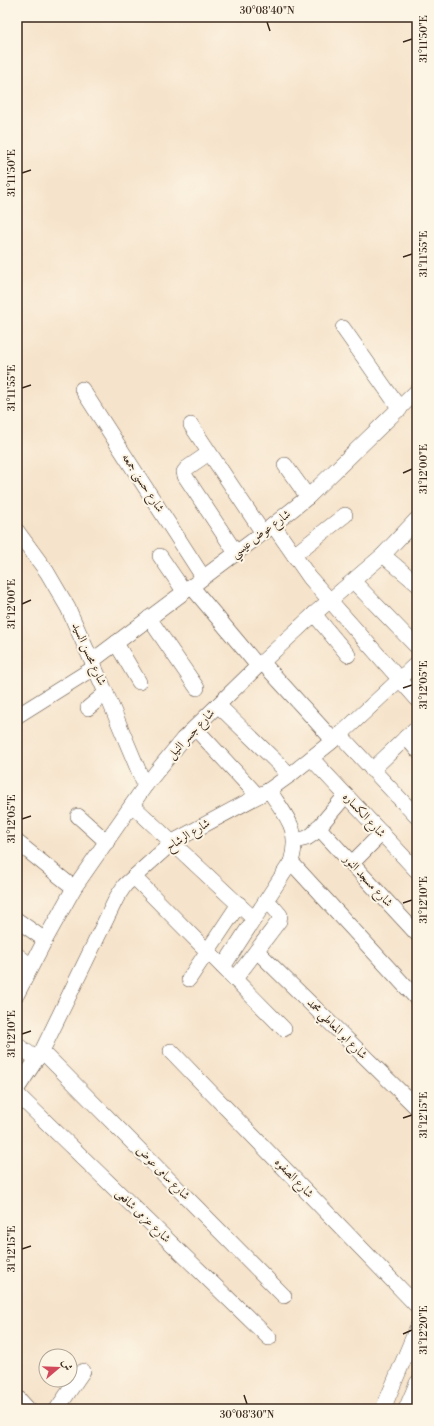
<svg xmlns="http://www.w3.org/2000/svg" width="434" height="1426" font-family="'Libre Bodoni',Amiri,serif">
  <style>
    .lines { fill: none; stroke-linecap: round; stroke-linejoin: round }
    .minor-casing { stroke: #574638; stroke-width: 16 }
    .minor { stroke: #fff; stroke-width: 15 }
    .ticks { fill: none; stroke: #3b2a1e; stroke-width: 1.5 }
    .labels { text-anchor: middle; dominant-baseline: central; stroke-width: 4; stroke-linejoin: round; paint-order: stroke }
    .street-label { font-size: 12px; fill: #3b2a1e; stroke: #fcf5e5 }
    .neatline { fill: none; stroke: #3b2a1e; stroke-width: 1.5 }
    .ticks-label { font-size: 10px; text-anchor: middle; fill: #3b2a1e }
  </style>
  <rect width="100%" height="100%" fill="#fcf5e5"/>
  <filter id="ink" filterUnits="userSpaceOnUse"><feTurbulence type="fractalNoise" baseFrequency=".025" numOctaves="2"/><feDisplacementMap in="SourceGraphic" scale="8" xChannelSelector="R" yChannelSelector="G"/><feConvolveMatrix kernelMatrix="1 2 1 2 8 2 1 2 1" color-interpolation-filters="sRGB"/></filter>
  <filter id="wash" filterUnits="userSpaceOnUse"><feTurbulence type="fractalNoise" baseFrequency=".012" numOctaves="4" result="noise"/><feDisplacementMap in="SourceGraphic" scale="16" xChannelSelector="R" yChannelSelector="G"/><feGaussianBlur stdDeviation="0.9" result="paint"/><feColorMatrix in="noise" values="0 0 0 0 0 0 0 0 0 0 0 0 0 0 0 0 0 1.4 0 .05"/><feComposite in="paint" operator="in"/></filter>
  <g filter="url(#wash)">
    <rect width="100%" height="100%" fill="#f6e3cb"/>
  </g>
  <g filter="url(#ink)">
    <g class="lines">
      <defs>
        <g id="minor">
          <path d="M343 328 400 409"/>
          <path d="M82 389 203 577"/>
          <path d="M191 425 263 533"/>
          <path d="M209 453 187 468 184 472 185 476 236 553"/>
          <path d="M285 465 308 497"/>
          <path d="M273 525 310 578 417 699"/>
          <path d="M17 531 47 572 68 608 106 693 145 786"/>
          <path d="M294 555 345 515"/>
          <path d="M383 555 417 584"/>
          <path d="M160 556 184 591"/>
          <path d="M353 581 417 647"/>
          <path d="M191 586 258 666"/>
          <path d="M314 614 348 655"/>
          <path d="M149 618 197 688"/>
          <path d="M116 643 139 682"/>
          <path d="M92 661 263 533 308 497 417 391"/>
          <path d="M262 662 333 740"/>
          <path d="M218 705 290 775"/>
          <path d="M88 708 106 693"/>
          <path d="M17 716 95 667"/>
          <path d="M195 728 258 796"/>
          <path d="M340 735 417 817"/>
          <path d="M406 737 417 750"/>
          <path d="M312 759 417 871"/>
          <path d="M372 770 417 727"/>
          <path d="M132 805 254 919"/>
          <path d="M78 816 107 842"/>
          <path d="M318 827 417 934"/>
          <path d="M295 841 307 838 313 834 346 795"/>
          <path d="M17 842 74 888"/>
          <path d="M291 862 417 999"/>
          <path d="M352 863 382 833"/>
          <path d="M134 877 284 1029"/>
          <path d="M17 920 45 940"/>
          <path d="M257 951 417 1108"/>
          <path d="M17 955 31 966"/>
          <path d="M223 967 291 862C301 829 286 817 269 790"/>
          <path d="M189 979 239 904"/>
          <path d="M235 979 279 921 280 915 267 900"/>
          <path d="M17 994 45 940 74 888 145 786 183 739 258 666 314 614 383 555 417 519"/>
          <path d="M17 1045 37 1059"/>
          <path d="M42 1051 284 1296"/>
          <path d="M171 1051 417 1306"/>
          <path d="M17 1089 42 1051 117 897 125 885 165 849 178 839 269 790 290 775 340 735 417 663"/>
          <path d="M17 1094 269 1338"/>
          <path d="M17 1397 28 1409"/>
          <path d="M57 1409 83 1371"/>
          <path d="M383 1409 417 1328"/>
          <path d="M406 1409 417 1383"/>
        </g>
      </defs>
      <use href="#minor" class="minor-casing"/>
      <use href="#minor" class="minor"/>
    </g>
  </g>
  <path class="ticks" d="M267 22 270 31M403 42 412 39M22 173 31 170M403 257 412 254M22 388 31 385M403 473 412 469M22 604 31 600M403 688 412 685M22 819 31 816M403 903 412 900M22 1034 31 1031M403 1118 412 1115M22 1249 31 1246M403 1334 412 1330M244 1395 247 1404"/>
  <g class="labels">
    <g class="street-label">
      <text transform="translate(143 483) rotate(57)">شارع حسنى جمعه</text>
      <text transform="translate(261 534) rotate(-37)">شارع عوض عيسي</text>
      <text transform="translate(89 654) rotate(66)">شارع محسن السيد</text>
      <text transform="translate(191 734) rotate(-47)">شارع جسر النيل</text>
      <text transform="translate(364 815) rotate(47)">شارع الكساره</text>
      <text transform="translate(188 835) rotate(-32)">شارع الرشاح</text>
      <text transform="translate(368 881) rotate(47)">شارع مسجد النور</text>
      <text transform="translate(337 1029) rotate(45)">شارع ابو المعاطي محمد</text>
      <text transform="translate(163 1173) rotate(45)">شارع سامى عوض</text>
      <text transform="translate(294 1178) rotate(46)">شارع الصفوه</text>
      <text transform="translate(143 1216) rotate(44)">شارع عزمى شافعى</text>
    </g>
  </g>
  <rect width="434" height="1426" fill="none" stroke="#fcf5e5" stroke-width="44"/>
  <g transform="translate(58 1368) rotate(71)"><circle r="19" fill="#fcf5e5" stroke="#afa495"/>
  <path d="M0-3L7 15L0 10L-7 15Z" fill="#d1495b"/>
  <text y="-6" font-size="11" font-weight="bold" text-anchor="middle" fill="#3b2a1e">ش</text>
  </g>
  <rect x="22" y="22" width="390" height="1382" class="neatline"/>
  <g class="ticks-label">
    <text x="267" y="14">30°08'40"N</text>
    <text transform="translate(423 39) rotate(-90)" y="4">31°11'50"E</text>
    <text transform="translate(11 173) rotate(-90)" y="4">31°11'50"E</text>
    <text transform="translate(423 254) rotate(-90)" y="4">31°11'55"E</text>
    <text transform="translate(11 388) rotate(-90)" y="4">31°11'55"E</text>
    <text transform="translate(423 469) rotate(-90)" y="4">31°12'00"E</text>
    <text transform="translate(11 604) rotate(-90)" y="4">31°12'00"E</text>
    <text transform="translate(423 685) rotate(-90)" y="4">31°12'05"E</text>
    <text transform="translate(11 819) rotate(-90)" y="4">31°12'05"E</text>
    <text transform="translate(423 900) rotate(-90)" y="4">31°12'10"E</text>
    <text transform="translate(11 1034) rotate(-90)" y="4">31°12'10"E</text>
    <text transform="translate(423 1115) rotate(-90)" y="4">31°12'15"E</text>
    <text transform="translate(11 1249) rotate(-90)" y="4">31°12'15"E</text>
    <text transform="translate(423 1330) rotate(-90)" y="4">31°12'20"E</text>
    <text x="247" y="1418">30°08'30"N</text>
  </g>
</svg>
